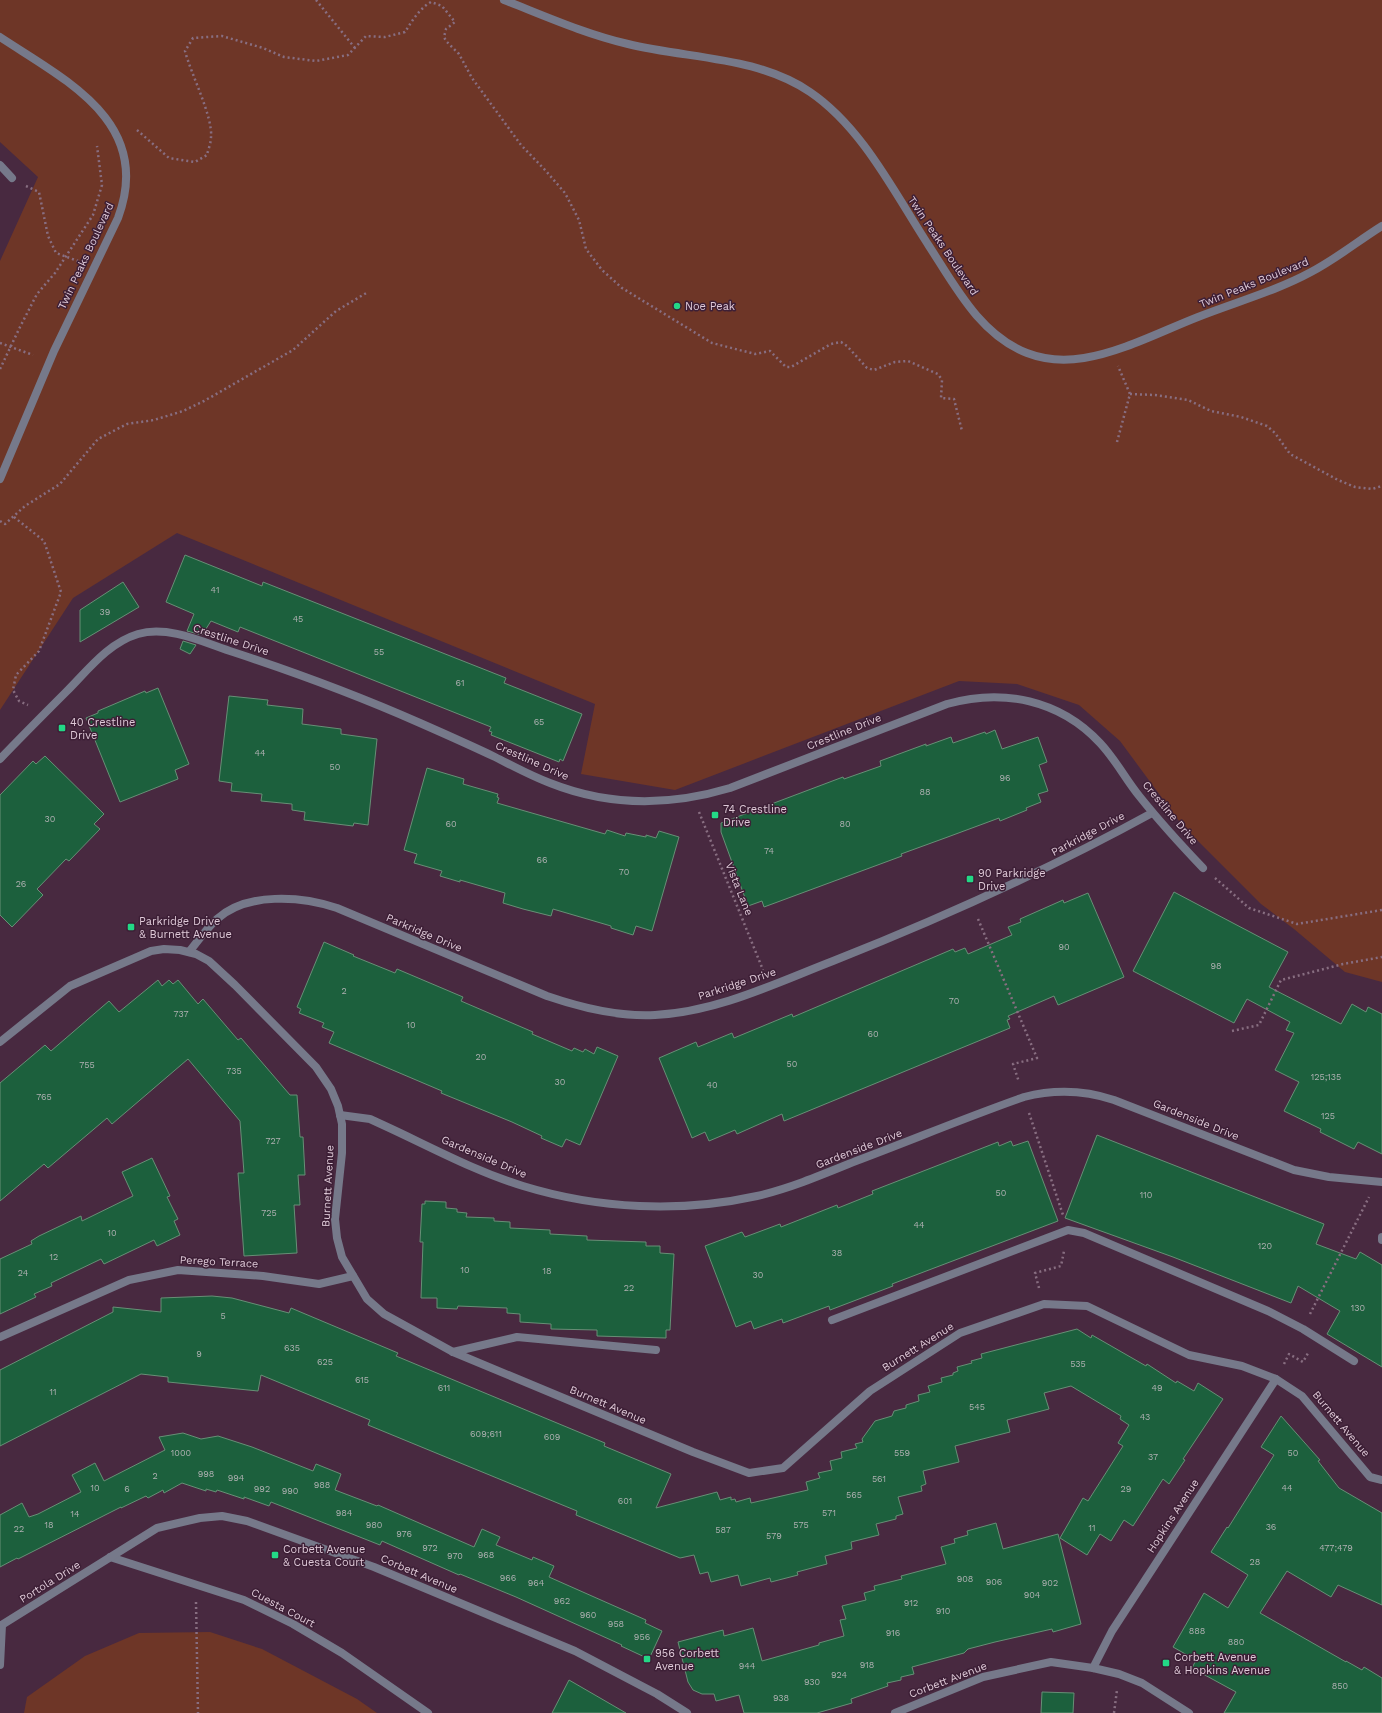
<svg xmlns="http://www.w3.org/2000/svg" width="1382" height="1713" font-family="'Work Sans',sans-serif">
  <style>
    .green { fill: #6e3627 }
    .building { fill: #1c603d; stroke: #678f76 }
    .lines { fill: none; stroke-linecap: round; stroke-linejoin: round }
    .path { stroke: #886e81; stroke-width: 2.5; stroke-dasharray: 2 3; stroke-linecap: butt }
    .lane { stroke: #76798a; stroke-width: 8 }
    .street { stroke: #76798a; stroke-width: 8 }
    .poi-dot { fill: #23d886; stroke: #3d1f36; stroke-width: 1.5 }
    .labels { text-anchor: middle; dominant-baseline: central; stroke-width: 3; stroke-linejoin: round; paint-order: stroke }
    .number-label { font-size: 9px; fill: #aeb0b1 }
    .street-label { font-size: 11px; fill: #dfcad8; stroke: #3d1f36 }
    .poi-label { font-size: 11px; fill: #dfcad8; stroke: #3d1f36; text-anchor: start }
  </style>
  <rect width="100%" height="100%" fill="#482940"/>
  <g class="green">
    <path d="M0 0H1382V982L1345 972 1294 929 1261 904 1182 825 1120 741 1079 705 1017 684 959 681 675 790 581 774 595 704 177 533 73 598 0 710V261L38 177 0 142Z"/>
    <path d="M210 1632 262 1649 357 1699 377 1713H24L27 1697 85 1656 139 1633Z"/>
  </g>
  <g class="building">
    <path d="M185 555 262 586 263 582 506 678 504 683 582 714 563 761 560 759 559 762 491 735 492 732 489 731 491 727 240 627 238 632 211 621 202 635 187 631 194 614 166 602Z"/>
    <path d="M123 582 139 607 80 642V610Z"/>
    <path d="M183 641 196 645 190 654 180 649Z"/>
    <path d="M158 688 189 764 175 770 178 779 120 802 86 718 98 713V711L145 691 146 693Z"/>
    <path d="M229 696 268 700 267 705 303 709 302 724 341 729V734L377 739 368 825 354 823 353 826 304 820 305 812 292 810V804L261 801 262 794 231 791 232 783 219 781Z"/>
    <path d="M995 730 1002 749 1038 737 1047 762 1039 765 1048 791 1038 794 1041 802 1026 808 1027 810 1000 821 999 818 945 838 901 854 902 856 764 907 762 901 748 906 721 832V823L843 777 844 779 881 766 880 761 926 744V746L951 737 953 743 985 732 986 734Z"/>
    <path d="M45 756 104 814 94 824 100 829 69 861 66 859 37 889 43 895 12 927 0 915V795L33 761 36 764Z"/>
    <path d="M427 768 464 779 463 784 498 794 497 797 499 798 497 803 605 834 607 830 625 836 626 833 646 837V835L656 838 659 831 679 837 652 931 636 926 633 935 611 928V926L553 909 551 916 523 909 503 903 505 893 460 880V882L440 876 442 871 414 863 417 854 404 850Z"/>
    <path d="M1174 892 1288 952 1269 987 1341 1024 1352 1004 1366 1012 1368 1007 1382 1014V1154L1358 1142 1354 1149 1320 1132 1321 1129 1284 1111 1299 1082 1275 1070 1294 1033 1286 1030 1290 1022 1247 999 1234 1023 1133 971Z"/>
    <path d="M1088 893 1124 977 1058 1005 1054 996 1008 1016 1010 1019 1007 1020 1010 1028 784 1121 782 1114 737 1134 735 1130 709 1141 705 1132 692 1138 659 1058 696 1042 698 1047 732 1033 734 1038 792 1014 793 1017 953 949 955 952 965 948 968 954 1012 935 1008 927 1021 922 1020 919 1063 900 1064 903Z"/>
    <path d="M324 942 354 955 353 956 395 973 397 969 463 997 461 1001 533 1032 532 1034 572 1051 574 1048 583 1052 585 1049 594 1054 597 1047 618 1056 580 1145 566 1139 562 1147 541 1138 542 1136 512 1122 441 1093 442 1091 329 1043 334 1032 322 1027 324 1023 299 1013 301 1009 297 1007Z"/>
    <path d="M158 980 162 986 169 980 173 984 178 980 198 1004 203 999 238 1040 241 1038 290 1095H297L300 1137H303L305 1175H298L300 1205H294L297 1253 244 1256 238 1173H244L240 1121 188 1059 112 1124 107 1118 48 1168 44 1164 0 1201V1083L45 1045 51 1051 109 1001 119 1012Z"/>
    <path d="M1097 1135 1324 1224 1316 1244 1356 1259 1360 1252 1382 1265V1367L1327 1334 1340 1311 1298 1286 1291 1303 1173 1257 1065 1218Z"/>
    <path d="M1011 1141 1013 1146 1028 1141 1058 1221 892 1284 893 1286 830 1310 829 1306 783 1323 782 1319 754 1329 751 1321 736 1327 705 1246 742 1232 745 1237 780 1224 781 1227 837 1205 838 1208 873 1194 872 1191 998 1142 999 1146Z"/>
    <path d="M152 1158 170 1196 167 1197 178 1219 174 1221 180 1235 157 1246 154 1240 104 1264 101 1259 51 1283 52 1286 34 1294 36 1297 0 1314V1259L32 1244 31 1241 39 1236 81 1216 82 1221 133 1196 122 1172Z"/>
    <path d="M425 1201 446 1202V1208L457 1209V1212L467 1213 466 1217 494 1218V1221L510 1222V1228L550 1230V1234L587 1236V1240L646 1242V1246H660V1253L674 1254 670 1330H666V1338L597 1336V1330L551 1329V1324L520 1322V1314L507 1313V1308L458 1306 457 1309 437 1308V1298H421L423 1242H420L422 1204H425Z"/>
    <path d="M212 1296 232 1298 289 1313 291 1308 398 1353 396 1356 605 1443 604 1446 671 1474 656 1508 717 1492 720 1500 731 1497V1500L735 1499 736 1502 750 1498 751 1503 808 1490 806 1482 820 1478 818 1473 832 1470 830 1461 842 1458 841 1452 857 1448 855 1444 863 1442 862 1439 875 1421 892 1416 894 1411 906 1408V1405L919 1401 918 1395 930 1392 928 1386 942 1382 941 1378 953 1375V1373L958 1371 957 1367 972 1363 971 1361 982 1358 981 1354 1077 1329 1091 1338 1092 1335 1146 1366 1147 1364 1176 1383 1177 1381 1194 1391 1198 1383 1223 1399 1183 1459 1185 1460 1169 1484 1163 1479 1133 1526 1124 1520 1111 1541 1100 1534 1087 1555 1060 1538 1083 1498 1088 1501 1123 1446 1118 1443 1129 1425 1120 1419 1121 1416 1071 1386 1044 1393 1049 1409 1007 1420 1010 1432 955 1446 959 1462 923 1471 926 1484 921 1486 922 1491 898 1497 903 1514 896 1516V1519L876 1524 879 1535 851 1542 852 1549 825 1556 827 1564 797 1572 798 1575 771 1582 770 1578 741 1586 738 1575 711 1582 708 1572 700 1574 694 1555 680 1558 576 1515 577 1511 368 1425 370 1420 261 1375 258 1391 168 1382V1377L141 1374 0 1446V1370L113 1312V1307L161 1312V1298Z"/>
    <path d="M1281 1416 1320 1460 1318 1461 1339 1488 1382 1513V1605L1338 1585 1331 1597 1287 1571 1260 1613 1346 1662V1661L1362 1670 1364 1667 1382 1678V1713H1224L1236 1692 1192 1668 1196 1660 1173 1647 1204 1593 1228 1608 1248 1575 1211 1552 1227 1527 1228 1528 1274 1455 1261 1447Z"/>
    <path d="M183 1433 201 1439 218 1436 252 1447 313 1471 316 1464 341 1474 335 1490 377 1506 378 1505 474 1547 482 1529 500 1537 496 1545 532 1560 533 1557 554 1566 549 1577 646 1620 645 1623 662 1631 649 1659 621 1646 622 1645 516 1597 460 1574 459 1575 382 1541 380 1545 271 1502 269 1506 244 1497V1499L217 1490 216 1492 206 1489V1491L182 1483 164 1493 163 1490 148 1498 146 1496 121 1508V1507L18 1559 17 1558 0 1567V1515L22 1503 29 1517 38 1514 81 1492 72 1475 95 1463 104 1481 165 1450 159 1437Z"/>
    <path d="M996 1523 1003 1549 1058 1534 1081 1624 1053 1632 1052 1629 995 1642 968 1649 964 1653 912 1667 914 1674 901 1677V1680L887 1683 888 1686 851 1699 852 1703 817 1713H744L739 1695 716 1701 714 1694H702L693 1690 688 1682 678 1642 723 1630 724 1636 753 1628 762 1661 819 1645V1643L844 1636 840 1620 846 1619 842 1606 866 1600 864 1593 875 1590 874 1586 902 1579 901 1576 946 1564 941 1547 955 1543 954 1539 968 1535 967 1531Z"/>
    <path d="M569 1680 626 1713H552Z"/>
    <path d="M1042 1692 1074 1693 1073 1713H1041Z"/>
  </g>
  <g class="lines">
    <g class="path">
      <path d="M316 0 355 48"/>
      <path d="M137 130 169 158 195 162 207 155C208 150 211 143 211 137 213 117 191 74 185 51L193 38 222 36 263 48 284 57 316 61 348 55 366 36 385 37 405 32C412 21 419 9 431 2L442 6 455 22 446 29 444 37 446 41 459 54 472 78 521 145 546 171 565 193 579 220 586 249 602 270 622 288 712 343 755 354 770 351 786 367H791L831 344 841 342 847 346 867 368 874 370 895 362 908 361 938 374 942 380 941 398 954 399 962 431"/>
      <path d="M26 186 39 192 48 236 56 253 78 261"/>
      <path d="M0 343 33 355"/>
      <path d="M0 369 20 327 37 294 55 273 93 215 102 185 97 146"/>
      <path d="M1130 394 1155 395 1188 400 1211 411 1241 417 1267 426 1275 433 1290 454 1338 480 1355 487 1372 489 1382 486"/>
      <path d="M1117 442 1130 394 1118 366"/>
      <path d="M14 517 44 541 61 592 39 651 16 675 13 690 19 701 28 705"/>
      <path d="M0 521 5 524 25 506 60 484 98 439 127 424 154 420 183 411 204 401 293 350 336 311 368 292"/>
      <path d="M699 812 763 970"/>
      <path d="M1215 878 1249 908 1297 924 1382 910"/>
      <path d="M978 919 1037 1058 1013 1064 1019 1082"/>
      <path d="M1232 1031 1259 1025 1281 980 1343 964 1382 957"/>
      <path d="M1029 1113 1063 1215"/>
      <path d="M1039 1288 1035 1273 1061 1266 1064 1251"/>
      <path d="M1310 1314 1369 1197"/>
      <path d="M1284 1364 1289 1354 1303 1362 1308 1353 1306 1352"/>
      <path d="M196 1602 198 1713"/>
      <path d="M1114 1713 1117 1690"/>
    </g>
    <g class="lane">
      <path d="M1382 1240V1237"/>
      <path d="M832 1320 1068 1230 1084 1233 1268 1311 1303 1329 1354 1361"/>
      <path d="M453 1352 517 1337 656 1350"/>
    </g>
    <g class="street">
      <path d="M504 0C545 16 585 34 628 44 689 59 757 56 810 92 863 128 895 194 929 246 955 286 980 335 1027 353 1045 360 1065 361 1084 358 1122 352 1162 331 1198 317 1236 302 1276 291 1311 272 1336 259 1358 241 1382 226"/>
      <path d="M0 37C65 80 154 122 118 218L54 351 0 479"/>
      <path d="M0 165 12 178"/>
      <path d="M0 759C22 736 44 714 66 692 88 670 108 643 138 634 169 625 205 643 233 652 297 673 359 696 420 723 445 734 470 745 495 757 513 766 531 776 550 783 608 806 670 806 730 788L947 704C1003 688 1060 700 1100 743 1116 760 1126 780 1140 797 1160 822 1181 845 1203 868"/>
      <path d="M189 952C198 941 206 929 217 919 247 892 301 896 337 908L547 996C582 1008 618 1017 655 1015 717 1012 776 983 833 961 944 917 1048 870 1152 813"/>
      <path d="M0 1042 70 986 151 951 164 949 180 950 196 954 209 961 235 985 316 1067 331 1089 338 1106 342 1124V1153L335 1219 337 1238 342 1257 367 1299 384 1314 453 1352 693 1452 749 1473 783 1468 870 1391 960 1333 1044 1304 1087 1306 1189 1355 1242 1366 1276 1379 1302 1396 1370 1477 1382 1480"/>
      <path d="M340 1115 370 1119 383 1125C429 1146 474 1171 523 1186 598 1209 680 1213 757 1196 791 1188 824 1174 856 1161 912 1140 967 1117 1024 1097 1055 1089 1084 1090 1114 1100L1294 1170 1329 1177 1382 1182"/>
      <path d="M0 1337 129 1280 178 1270 263 1276 319 1284 353 1276"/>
      <path d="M110 1557 244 1600 293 1624 342 1653 428 1713"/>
      <path d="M0 1626 157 1528 200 1518 222 1516 247 1521 374 1567 575 1651 657 1694 687 1713"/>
      <path d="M0 1665 2 1625"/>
      <path d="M1093 1668 1112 1631 1276 1379"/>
      <path d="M895 1713 983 1677 1051 1662 1093 1668 1119 1674 1142 1683 1189 1713"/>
    </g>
  </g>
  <g class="poi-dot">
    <circle cx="677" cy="306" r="4"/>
    <rect x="58" y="724" width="8" height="8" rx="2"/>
    <rect x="711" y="811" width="8" height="8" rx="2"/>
    <rect x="966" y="875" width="8" height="8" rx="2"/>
    <rect x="127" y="923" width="8" height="8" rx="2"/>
    <rect x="271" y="1551" width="8" height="8" rx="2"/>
    <rect x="643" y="1655" width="8" height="8" rx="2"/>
    <rect x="1162" y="1659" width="8" height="8" rx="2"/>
  </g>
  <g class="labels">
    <g class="number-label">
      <text x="215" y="590">41</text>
      <text x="105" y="612">39</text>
      <text x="298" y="619">45</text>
      <text x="379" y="652">55</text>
      <text x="460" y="683">61</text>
      <text x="539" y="722">65</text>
      <text x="260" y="753">44</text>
      <text x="335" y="767">50</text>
      <text x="1005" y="778">96</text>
      <text x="925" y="792">88</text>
      <text x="50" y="819">30</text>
      <text x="451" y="824">60</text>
      <text x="845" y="824">80</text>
      <text x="769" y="851">74</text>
      <text x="542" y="860">66</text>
      <text x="624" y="872">70</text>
      <text x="21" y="884">26</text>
      <text x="1064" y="947">90</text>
      <text x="1216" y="966">98</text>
      <text x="344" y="991">2</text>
      <text x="954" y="1001">70</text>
      <text x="181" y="1014">737</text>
      <text x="411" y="1025">10</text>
      <text x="873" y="1034">60</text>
      <text x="481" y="1057">20</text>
      <text x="792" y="1064">50</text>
      <text x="87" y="1065">755</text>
      <text x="234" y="1071">735</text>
      <text x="1326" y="1077">125;135</text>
      <text x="560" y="1082">30</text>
      <text x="712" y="1085">40</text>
      <text x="44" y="1097">765</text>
      <text x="1328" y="1116">125</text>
      <text x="273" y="1141">727</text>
      <text x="1001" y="1193">50</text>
      <text x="1146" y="1195">110</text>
      <text x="269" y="1213">725</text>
      <text x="919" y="1225">44</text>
      <text x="112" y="1233">10</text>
      <text x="1265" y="1246">120</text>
      <text x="837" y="1253">38</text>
      <text x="54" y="1257">12</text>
      <text x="465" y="1270">10</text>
      <text x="547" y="1271">18</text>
      <text x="23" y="1273">24</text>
      <text x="758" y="1275">30</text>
      <text x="629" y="1288">22</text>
      <text x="1358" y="1308">130</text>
      <text x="223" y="1316">5</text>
      <text x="292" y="1348">635</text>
      <text x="199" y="1354">9</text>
      <text x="325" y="1362">625</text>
      <text x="1078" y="1364">535</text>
      <text x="362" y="1380">615</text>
      <text x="444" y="1388">611</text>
      <text x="1157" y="1388">49</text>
      <text x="53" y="1392">11</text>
      <text x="977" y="1407">545</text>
      <text x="1145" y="1417">43</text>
      <text x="486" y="1434">609;611</text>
      <text x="552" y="1437">609</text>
      <text x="181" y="1453">1000</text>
      <text x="902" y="1453">559</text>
      <text x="1293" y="1453">50</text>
      <text x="1153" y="1457">37</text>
      <text x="206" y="1474">998</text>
      <text x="155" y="1476">2</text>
      <text x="236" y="1478">994</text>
      <text x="879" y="1479">561</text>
      <text x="322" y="1485">988</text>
      <text x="95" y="1488">10</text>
      <text x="1287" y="1488">44</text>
      <text x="127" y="1489">6</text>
      <text x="262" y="1489">992</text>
      <text x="1126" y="1489">29</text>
      <text x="290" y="1491">990</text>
      <text x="854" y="1495">565</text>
      <text x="625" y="1501">601</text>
      <text x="344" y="1513">984</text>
      <text x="829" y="1513">571</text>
      <text x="75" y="1514">14</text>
      <text x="49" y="1525">18</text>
      <text x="374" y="1525">980</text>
      <text x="801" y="1525">575</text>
      <text x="1271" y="1527">36</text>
      <text x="1092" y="1528">11</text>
      <text x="19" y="1529">22</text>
      <text x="723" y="1530">587</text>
      <text x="404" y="1534">976</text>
      <text x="774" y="1536">579</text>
      <text x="430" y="1548">972</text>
      <text x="1336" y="1548">477;479</text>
      <text x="486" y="1555">968</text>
      <text x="455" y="1556">970</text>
      <text x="1255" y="1562">28</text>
      <text x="508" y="1578">966</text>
      <text x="965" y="1579">908</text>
      <text x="994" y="1582">906</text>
      <text x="536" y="1583">964</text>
      <text x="1050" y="1583">902</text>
      <text x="1032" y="1595">904</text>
      <text x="562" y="1601">962</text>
      <text x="911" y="1603">912</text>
      <text x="943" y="1611">910</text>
      <text x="588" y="1615">960</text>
      <text x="616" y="1624">958</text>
      <text x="1197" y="1631">888</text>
      <text x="893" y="1633">916</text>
      <text x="642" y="1637">956</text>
      <text x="1236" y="1642">880</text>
      <text x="867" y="1665">918</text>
      <text x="747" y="1666">944</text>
      <text x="839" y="1675">924</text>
      <text x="812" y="1682">930</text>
      <text x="1340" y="1686">850</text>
      <text x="781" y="1698">938</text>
    </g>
    <g class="street-label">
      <text transform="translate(943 246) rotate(56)">Twin Peaks Boulevard</text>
      <text transform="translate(86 256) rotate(-65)">Twin Peaks Boulevard</text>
      <text transform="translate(1254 283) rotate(-22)">Twin Peaks Boulevard</text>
      <text transform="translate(231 640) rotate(18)">Crestline Drive</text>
      <text transform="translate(844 732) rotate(-22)">Crestline Drive</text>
      <text transform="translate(532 761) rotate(24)">Crestline Drive</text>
      <text transform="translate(1170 813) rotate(50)">Crestline Drive</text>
      <text transform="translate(1088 834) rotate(-28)">Parkridge Drive</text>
      <text transform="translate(739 889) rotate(68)">Vista Lane</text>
      <text transform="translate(424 933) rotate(23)">Parkridge Drive</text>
      <text transform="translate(737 984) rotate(-18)">Parkridge Drive</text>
      <text transform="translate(1196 1120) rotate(22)">Gardenside Drive</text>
      <text transform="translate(859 1149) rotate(-21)">Gardenside Drive</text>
      <text transform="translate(484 1157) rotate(23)">Gardenside Drive</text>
      <text transform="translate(328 1186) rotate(-87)">Burnett Avenue</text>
      <text transform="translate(219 1262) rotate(3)">Perego Terrace</text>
      <text transform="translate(918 1347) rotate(-32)">Burnett Avenue</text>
      <text transform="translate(608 1405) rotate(23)">Burnett Avenue</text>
      <text transform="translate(1341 1424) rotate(50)">Burnett Avenue</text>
      <text transform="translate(1173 1516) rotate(-57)">Hopkins Avenue</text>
      <text transform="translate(419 1574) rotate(23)">Corbett Avenue</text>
      <text transform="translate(50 1582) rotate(-32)">Portola Drive</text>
      <text transform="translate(283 1608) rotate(28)">Cuesta Court</text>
      <text transform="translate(948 1680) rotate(-21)">Corbett Avenue</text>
    </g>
    <g class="poi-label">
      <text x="685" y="306">Noe Peak</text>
      <text x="70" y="722">40 Crestline<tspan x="70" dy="13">Drive</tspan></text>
      <text x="723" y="809">74 Crestline<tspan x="723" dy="13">Drive</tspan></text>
      <text x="978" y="873">90 Parkridge<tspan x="978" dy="13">Drive</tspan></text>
      <text x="139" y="921">Parkridge Drive<tspan x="139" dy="13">&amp; Burnett Avenue</tspan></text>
      <text x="283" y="1549">Corbett Avenue<tspan x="283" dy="13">&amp; Cuesta Court</tspan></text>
      <text x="655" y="1653">956 Corbett<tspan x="655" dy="13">Avenue</tspan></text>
      <text x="1174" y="1657">Corbett Avenue<tspan x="1174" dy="13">&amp; Hopkins Avenue</tspan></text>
    </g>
  </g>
</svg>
